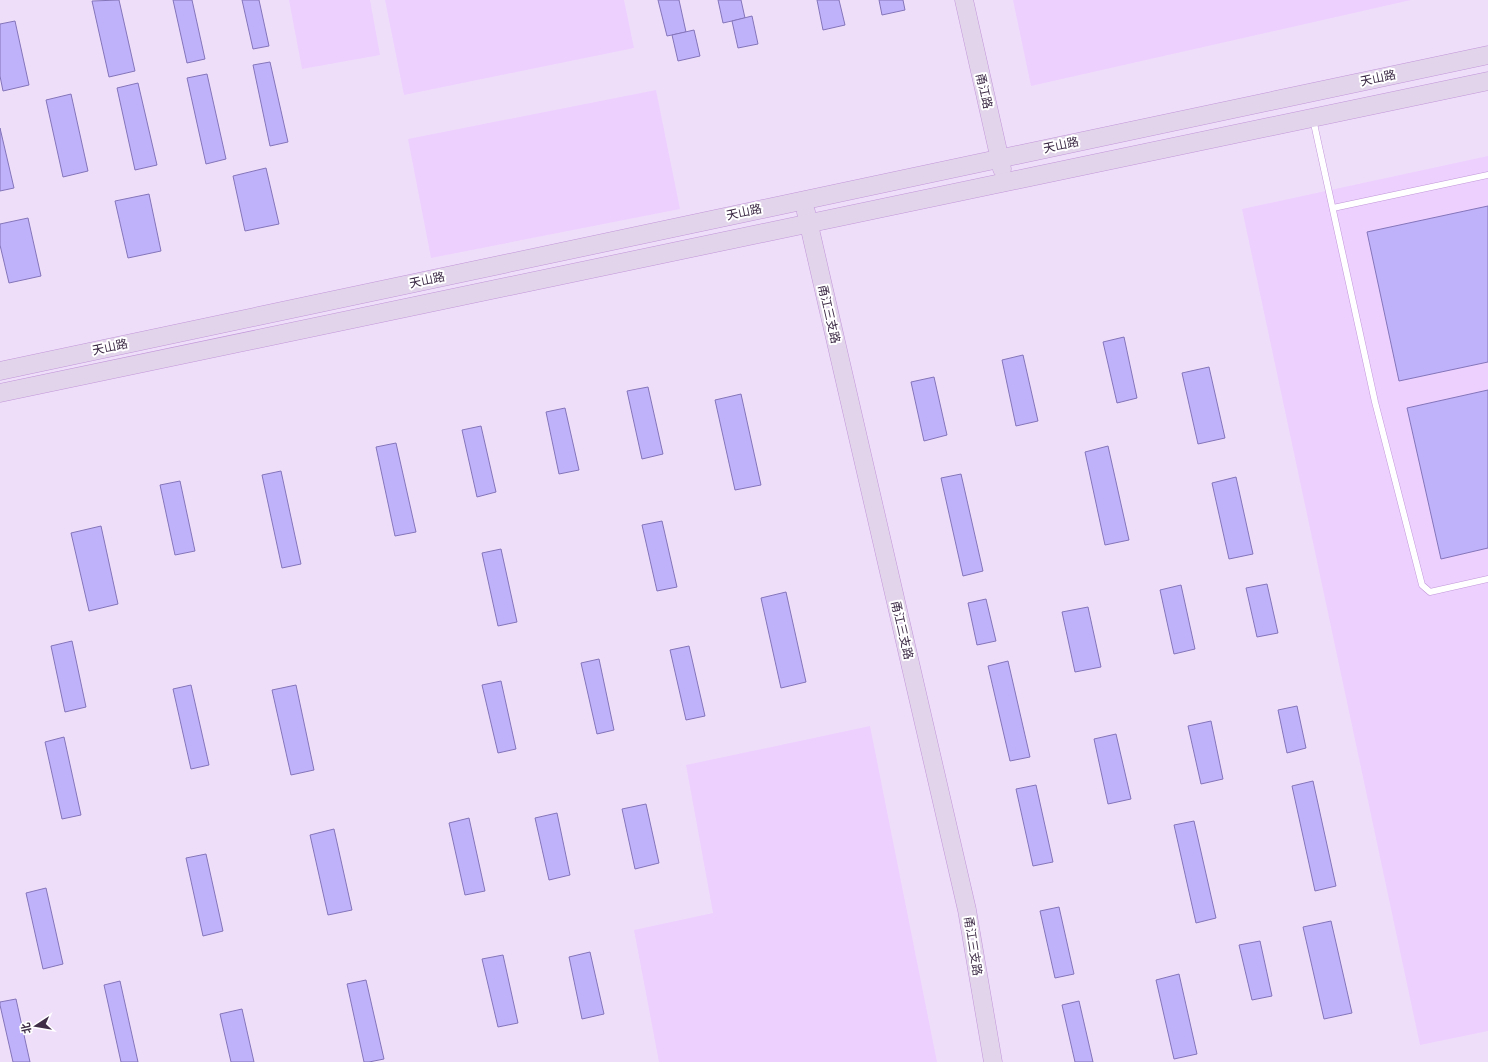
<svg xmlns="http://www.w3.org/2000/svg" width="1488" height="1062" font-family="'Roboto Condensed','Noto Sans SC',sans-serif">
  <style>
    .built { fill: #edd0fe }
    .building { fill: #c0b1fb; stroke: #8475ba }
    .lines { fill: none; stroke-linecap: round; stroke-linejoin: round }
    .lane-casing { stroke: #c196d9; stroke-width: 7 }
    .secondary-casing { stroke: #c196d9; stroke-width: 19 }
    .lane { stroke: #fff; stroke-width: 6 }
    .secondary { stroke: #e2d4ea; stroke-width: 18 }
    .labels { text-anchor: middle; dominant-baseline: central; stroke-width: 4; stroke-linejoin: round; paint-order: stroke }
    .street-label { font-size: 12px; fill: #3f2d48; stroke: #fff }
  </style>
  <rect width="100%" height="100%" fill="#efdefa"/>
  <g class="built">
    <path d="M289 0H370L380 55 302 69Z"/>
    <path d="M385 0H624L634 48 404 95Z"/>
    <path d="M1013 0H1411L1031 86Z"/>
    <path d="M656 90 680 209 431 258 408 139Z"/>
    <path d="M1488 156V1031L1420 1045 1242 209Z"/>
    <path d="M870 726 937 1062H659L634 930 713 913 686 765Z"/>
  </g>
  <g class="building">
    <path d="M119 0 135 71 109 77 92 1Z"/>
    <path d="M173 0H192L205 59 187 63Z"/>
    <path d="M242 0H259L269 46 253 49Z"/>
    <path d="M658 0H679L686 32 667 36Z"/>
    <path d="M718 0H741L745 18 723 23Z"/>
    <path d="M817 0H839L845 25 823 30Z"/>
    <path d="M879 0H903L905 10 882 15Z"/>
    <path d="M752 16 758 44 738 48 732 21Z"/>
    <path d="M15 21 29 85 3 91 0 76V24Z"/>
    <path d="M694 30 700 56 678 61 672 35Z"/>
    <path d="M270 62 288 142 270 146 253 65Z"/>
    <path d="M207 74 226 159 206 164 187 78Z"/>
    <path d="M138 83 157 165 135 170 117 88Z"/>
    <path d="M71 94 88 171 63 177 46 100Z"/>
    <path d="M0 128 14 188 0 191Z"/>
    <path d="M266 168 279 224 245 231 233 176Z"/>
    <path d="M149 194 161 251 128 258 115 201Z"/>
    <path d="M1488 206V362L1399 381 1367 232Z"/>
    <path d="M28 218 41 276 9 283 0 245V224Z"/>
    <path d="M1124 337 1137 398 1117 403 1103 342Z"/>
    <path d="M1023 355 1038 421 1016 426 1002 360Z"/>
    <path d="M1209 367 1225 438 1198 444 1182 373Z"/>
    <path d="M934 377 947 435 924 441 911 382Z"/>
    <path d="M648 387 663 454 642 459 627 391Z"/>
    <path d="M1488 390V548L1441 559 1407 408Z"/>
    <path d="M741 394 761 485 735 490 715 400Z"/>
    <path d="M565 408 579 470 559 474 546 412Z"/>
    <path d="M481 426 496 492 477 497 462 430Z"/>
    <path d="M396 443 416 532 395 536 376 447Z"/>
    <path d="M1108 446 1129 540 1105 545 1085 452Z"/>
    <path d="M281 471 301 564 282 568 262 475Z"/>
    <path d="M961 474 983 571 963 576 941 478Z"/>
    <path d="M1236 477 1253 554 1229 559 1212 483Z"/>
    <path d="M180 481 195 551 175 555 160 485Z"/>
    <path d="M662 521 677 587 657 591 642 525Z"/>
    <path d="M101 526 118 604 89 611 71 533Z"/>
    <path d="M501 549 517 622 498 626 482 553Z"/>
    <path d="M1267 584 1278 633 1257 637 1246 588Z"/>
    <path d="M1181 585 1195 649 1174 654 1160 590Z"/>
    <path d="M786 592 806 682 781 688 761 598Z"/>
    <path d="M986 599 996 641 977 645 968 603Z"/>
    <path d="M1088 607 1101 667 1075 672 1062 612Z"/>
    <path d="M72 641 86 707 65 712 51 646Z"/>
    <path d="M689 646 705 716 686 720 670 650Z"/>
    <path d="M599 659 614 730 597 734 581 663Z"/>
    <path d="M1008 661 1030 757 1010 761 988 666Z"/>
    <path d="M501 681 516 749 498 753 482 685Z"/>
    <path d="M191 685 209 765 191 769 173 689Z"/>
    <path d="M296 685 314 770 291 775 272 690Z"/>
    <path d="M1297 706 1306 748 1287 753 1278 710Z"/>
    <path d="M1211 721 1223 779 1201 784 1188 726Z"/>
    <path d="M1116 734 1131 799 1108 804 1094 739Z"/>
    <path d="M64 737 81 815 62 819 45 742Z"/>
    <path d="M1313 781 1336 886 1315 891 1292 786Z"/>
    <path d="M1036 785 1053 862 1033 866 1016 789Z"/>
    <path d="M646 804 659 863 635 869 622 809Z"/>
    <path d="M557 813 570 875 549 880 535 818Z"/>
    <path d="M469 818 485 891 465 895 449 823Z"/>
    <path d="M1194 821 1216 918 1196 923 1174 825Z"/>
    <path d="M334 829 352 910 328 915 310 835Z"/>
    <path d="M206 854 223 931 203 936 186 858Z"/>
    <path d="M46 888 63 964 43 969 26 893Z"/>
    <path d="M1059 907 1074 974 1055 978 1040 911Z"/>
    <path d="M1331 921 1352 1013 1324 1019 1303 927Z"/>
    <path d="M1260 941 1272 996 1252 1000 1239 945Z"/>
    <path d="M590 952 604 1014 582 1019 569 957Z"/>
    <path d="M503 955 518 1023 498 1027 482 959Z"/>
    <path d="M1179 974 1197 1054 1174 1059 1156 980Z"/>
    <path d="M366 980 384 1059 369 1062H364L347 984Z"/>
    <path d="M120 981 138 1062H121L104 985Z"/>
    <path d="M16 999 30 1062H13L0 1005V1002Z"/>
    <path d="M1079 1001 1093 1062H1075L1062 1005Z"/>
    <path d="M242 1009 254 1062H231L220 1014Z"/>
  </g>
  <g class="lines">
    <defs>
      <g id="lane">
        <path d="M1313 119 1375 402 1422 585 1430 592 1488 579"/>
        <path d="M1333 208 1488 175"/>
      </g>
      <g id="secondary">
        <path d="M964 0 1002 169"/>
        <path d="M806 212 967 910 993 1062"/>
        <path d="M0 371 1488 55"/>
        <path d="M0 393 1488 81"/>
      </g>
    </defs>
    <use href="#lane" class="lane-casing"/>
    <use href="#secondary" class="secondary-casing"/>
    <use href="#lane" class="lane"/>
    <use href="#secondary" class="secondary"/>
  </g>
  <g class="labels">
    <g class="street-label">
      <text transform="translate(1378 78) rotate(-12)">天山路</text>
      <text transform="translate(984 91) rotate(77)">甬江路</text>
      <text transform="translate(1061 145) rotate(-12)">天山路</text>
      <text transform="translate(744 212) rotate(-12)">天山路</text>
      <text transform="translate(427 280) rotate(-12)">天山路</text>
      <text transform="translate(829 314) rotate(77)">甬江三支路</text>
      <text transform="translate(110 347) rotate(-12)">天山路</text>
      <text transform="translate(902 630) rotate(77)">甬江三支路</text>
      <text transform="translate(973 946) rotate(81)">甬江三支路</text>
    </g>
  </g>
  <g transform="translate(36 1026) rotate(258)" stroke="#ffffff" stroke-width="3" paint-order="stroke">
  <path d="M0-3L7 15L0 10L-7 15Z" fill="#3f2d48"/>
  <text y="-6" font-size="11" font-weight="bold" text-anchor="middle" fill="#3f2d48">北</text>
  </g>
</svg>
